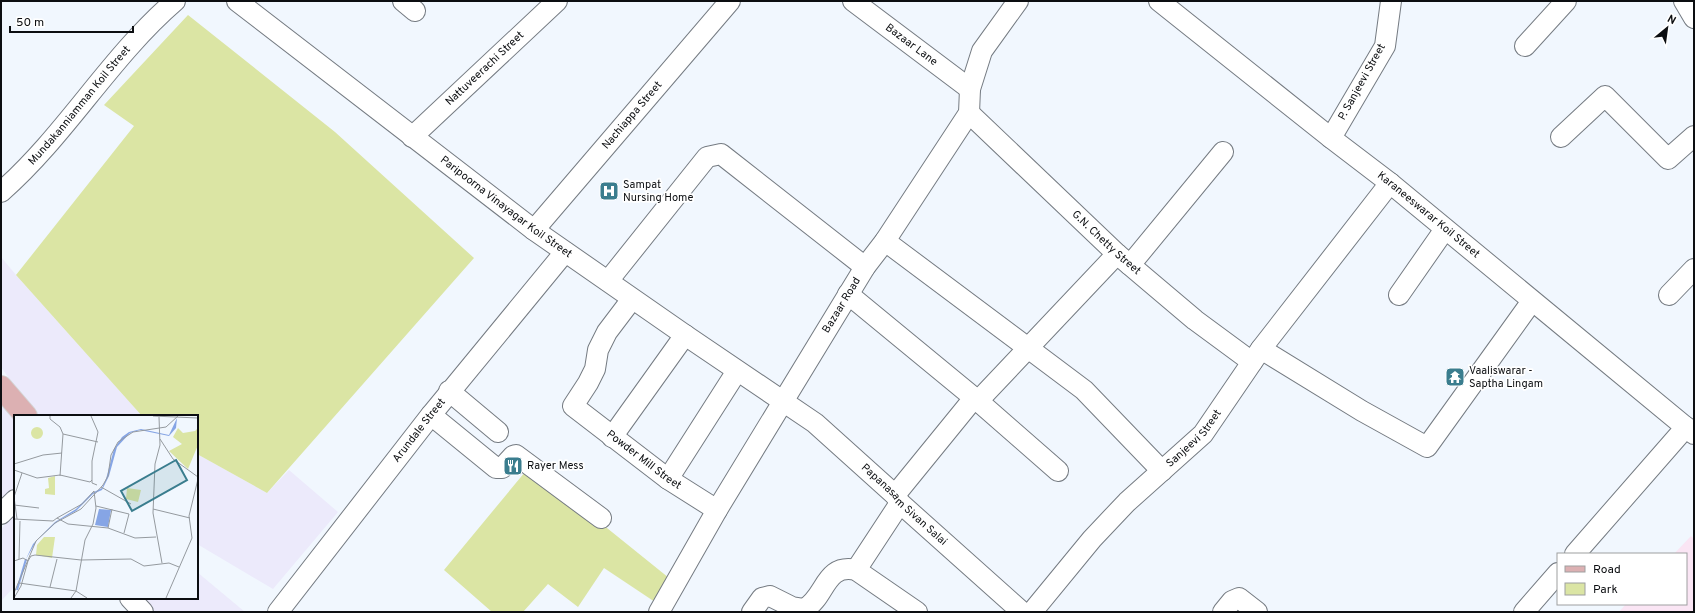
<svg xmlns="http://www.w3.org/2000/svg" width="1695" height="613" font-family="Overpass,sans-serif">
  <style>
    .commercial { fill: #eceafb }
    .education { fill: #fae5f4 }
    .green { fill: #dbe5a4 }
    .lines { fill: none; stroke-linecap: round; stroke-linejoin: round }
    .minor-casing { stroke: #757b82; stroke-width: 22 }
    .major-casing { stroke: #d3d4d4; stroke-width: 24 }
    .minor { stroke: #fff; stroke-width: 20 }
    .major { stroke: #dcb0b2; stroke-width: 22 }
    .labels { text-anchor: middle; dominant-baseline: central; stroke-width: 3.5; stroke-linejoin: round; paint-order: stroke }
    .street-label { font-size: 11px; fill: #0c0e11; stroke: #fff }
    .poi-label { font-size: 11px; fill: #0c0e11; stroke: #fff; text-anchor: start }
    .inset-river { fill: none; stroke: #86a5e5; stroke-width: 2 }
    .inset-road { fill: none; stroke: #959a9f; stroke-width: 1 }
    .view { fill: #3a7d8e; fill-opacity: 0.15; stroke: #3a7d8e; stroke-width: 2 }
    .inset-edge { fill: none; stroke: #0c0e11; stroke-width: 2 }
  </style>
  <rect width="100%" height="100%" fill="#f1f7fe"/>
  <g class="commercial">
    <path d="M1 257 16 275 142 416H39L30 408 1 367Z"/>
    <path d="M1 400 15 416V490L1 505Z"/>
    <path d="M197 454 267 493 289 470 338 512 273 589 197 544Z"/>
    <path d="M15 514V586L1 601V529Z"/>
    <path d="M197 572 245 612H142L129 598H197Z"/>
  </g>
  <path class="education" d="M1691 536 1694 539V612H1619L1626 604H1686V554H1674Z"/>
  <g class="green">
    <path d="M188 15 335 132 474 258 267 493 197 454V416H142L16 275 134 126 104 105Z"/>
    <path d="M530 466 674 582 661 606 604 568 578 607 548 584 523 612H492L444 570Z"/>
  </g>
  <g class="lines">
    <defs>
      <g id="minor">
        <path id="s1" d="M237 1 534 230 685 335 815 423 895 495 900 503 1022 612"/>
        <path d="M403 1 415 11"/>
        <path id="s2" d="M853 1 970 89"/>
        <path id="s3" d="M1159 1 1331 138 1390 183 1694 434"/>
        <path d="M1684 1 1694 18"/>
        <path d="M1525 46 1566 1"/>
        <path id="s4" d="M969 113 1117 254 1195 320 1252 362"/>
        <path id="s5" d="M412 137 557 1"/>
        <path d="M1561 137 1605 96 1668 159 1694 136"/>
        <path d="M1331 138 1385 46 1391 1"/>
        <path id="s6" d="M1 192C66 135 109 58 175 1"/>
        <path id="s7" d="M534 230 730 1"/>
        <path d="M885 241 1084 390 1162 471"/>
        <path d="M1130 265 1223 152"/>
        <path d="M608 281 707 157 721 154 865 267"/>
        <path d="M848 294 978 401 1058 471"/>
        <path d="M1399 295 1445 229"/>
        <path d="M1669 295 1694 269"/>
        <path id="s8" d="M632 299 607 332 598 350 595 369 588 383 573 406 668 479 717 510"/>
        <path d="M1261 349 1362 411 1427 447 1532 301"/>
        <path d="M449 391 498 432"/>
        <path d="M978 401 1117 254"/>
        <path d="M431 415 496 468H502L513 456 516 455 601 518"/>
        <path d="M612 437 685 335"/>
        <path d="M668 479 737 371"/>
        <path d="M895 495 974 398"/>
        <path d="M1 514 15 500"/>
        <path d="M1575 554 1686 427"/>
        <path d="M856 570 900 503"/>
        <path d="M130 598 143 612"/>
        <path id="s9" d="M278 612 431 415 565 252"/>
        <path id="s10" d="M659 612 717 510 865 267 885 241 969 113 970 89 982 51 1018 1"/>
        <path d="M752 612 762 598 770 596 792 607 804 609C826 598 824 563 856 570L917 612"/>
        <path id="s11" d="M1032 612 1092 539 1127 502 1203 434 1261 349 1390 183"/>
        <path d="M1223 612 1232 601 1239 598 1257 612"/>
        <path d="M1524 612 1558 573"/>
      </g>
      <path id="major" d="M1 387 26 416"/>
    </defs>
    <use href="#minor" class="minor-casing"/>
    <use href="#major" class="major-casing"/>
    <use href="#minor" class="minor"/>
    <use href="#major" class="major"/>
  </g>
  <defs>
    <symbol id="hospital-square" viewBox="-11 -11 22 22"><rect x="-9" y="-9" width="18" height="18" rx="4" fill="#3a7d8e" stroke="#fff"/><path d="M-5-5h3v3.5h4V-5h3V5h-3V1.5h-4V5h-3Z" fill="#fff"/></symbol>
    <symbol id="temple-square" viewBox="-11 -11 22 22"><rect x="-9" y="-9" width="18" height="18" rx="4" fill="#3a7d8e" stroke="#fff"/><path d="M0-6L5-2H3V0L6.5 2.5H4V6H1.5V3h-3V6H-4V2.5H-6.5L-3 0V-2H-5Z" fill="#fff"/></symbol>
    <symbol id="restaurant-square" viewBox="-11 -11 22 22"><rect x="-9" y="-9" width="18" height="18" rx="4" fill="#3a7d8e" stroke="#fff"/><path d="M-5-6h1v4h1v-4h1v4h1v-4h1v5L-1.5 .5V6h-2V.5L-5-1ZM5-6V6H3V1.5H1.5Q1.5-4 5-6Z" fill="#fff"/></symbol>
  </defs>
  <g fill-rule="evenodd">
    <use href="#hospital-square" x="598" y="180" width="22" height="22"/>
    <use href="#temple-square" x="1444" y="366" width="22" height="22"/>
    <use href="#restaurant-square" x="502" y="455" width="22" height="22"/>
  </g>
  <g class="labels">
    <g class="street-label">
      <text stroke="none"><textPath href="#s2" startOffset="73">Bazaar Lane</textPath></text>
      <text stroke="none"><textPath href="#s5" startOffset="100">Nattuveerachi Street</textPath></text>
      <text transform="translate(1362 82) rotate(-61)">P. Sanjeevi Street</text>
      <text stroke="none"><textPath href="#s6" startOffset="117">Mundakanniamman Koil Street</textPath></text>
      <text stroke="none"><textPath href="#s7" startOffset="151">Nachiappa Street</textPath></text>
      <text stroke="none"><textPath href="#s1" startOffset="339">Paripoorna Vinayagar Koil Street</textPath></text>
      <text stroke="none"><textPath href="#s3" startOffset="344">Karaneeswarar Koil Street</textPath></text>
      <text stroke="none"><textPath href="#s4" startOffset="189">G.N. Chetty Street</textPath></text>
      <text stroke="none"><textPath href="#s10" startOffset="357">Bazaar Road</textPath></text>
      <text stroke="none"><textPath href="#s9" startOffset="230">Arundale Street</textPath></text>
      <text stroke="none"><textPath href="#s11" startOffset="238">Sanjeevi Street</textPath></text>
      <text stroke="none"><textPath href="#s8" startOffset="213">Powder Mill Street</textPath></text>
      <text stroke="none"><textPath href="#s1" startOffset="837">Papanasam Sivan Salai</textPath></text>
    </g>
    <g class="poi-label">
      <text x="623" y="185">Sampat<tspan x="623" dy="13">Nursing Home</tspan></text>
      <text x="1469" y="371">Vaaliswarar -<tspan x="1469" dy="13">Saptha Lingam</tspan></text>
      <text x="527" y="466">Rayer Mess</text>
    </g>
  </g>
  <g transform="translate(14 415)">
    <rect width="184" height="184" fill="#f1f7fe"/>
    <path d="M17 18a6 6 0 1 1 12 0a6 6 0 1 1-12 0ZM164 13 169 18 181 16 184 13V30L174 54 155 36 168 29 159 22ZM41 61V80L31 79V74L35 73 34 63ZM113 73 127 75 124 87 112 84ZM30 122H41L38 143 22 140 23 130Z" fill="#dbe5a4"/>
    <path d="M163 3 162 13 155 21 126 15 116 18 103 32 95 61 88 75 79 79 62 96 44 106 23 125 12 144 19 129 41 107 62 94 78 78 88 73 92 64 100 34 108 22 115 17 127 14 155 20ZM85 94 97 95 94 112 81 110Z" fill="#86a5e5"/>
    <path class="inset-river" d="M3 175 12 144"/>
    <path class="inset-road" d="M36 1V4L46 12 49 19M77 1 84 17 78 46V68L83 70M139 1 184 3M145 2 146 30 141 49 139 98 148 148M146 24 159 44 184 62M0 49 29 40 48 38M0 55 23 63 46 60 76 67 78 65M46 61 49 19 84 27M87 72 117 89M80 76 68 89 43 103 54 109 94 113 121 123 142 122M0 82 8 58M0 82 3 104M0 90 25 93M82 91 115 99 110 118M139 94 176 103M0 104 39 106 43 103M94 113 98 94M5 144 6 106M67 145 117 144 130 151 155 148 165 152M0 146 9 143 14 146 17 141 21 140 67 145M5 168 62 176M36 172 43 144M62 176 73 183M0 178 22 126 41 108 67 94 89 70 94 61 97 40 104 27 119 17 152 12 164 1M0 183 7 171 14 146M57 183 62 176 71 125 79 109 82 93 80 76M152 183 178 123 175 101 184 64"/>
    <path class="view" d="M162 45 173 65 118 96 107 76Z"/>
    <rect width="184" height="184" class="inset-edge"/>
  </g>
  <rect width="1695" height="613" fill="none" stroke="#0c0e11" stroke-width="4"/>
  <rect x="1557" y="553" width="130" height="52" fill="#ffffff" stroke="#9e9fa0"/>
  <rect x="1565" y="566" width="20" height="6" fill="#dcb0b2" stroke="#9e9fa0"/>
  <text x="1593" y="573" font-size="12" fill="#0c0e11">Road</text>
  <rect x="1565" y="583" width="20" height="12" fill="#dbe5a4" stroke="#9e9fa0"/>
  <text x="1593" y="593" font-size="12" fill="#0c0e11">Park</text>
  <g transform="translate(1667 28) rotate(29)" stroke="#ffffff" stroke-width="3" paint-order="stroke">
  <path d="M0-3L7 15L0 10L-7 15Z" fill="#0c0e11"/>
  <text y="-6" font-size="11" font-weight="bold" text-anchor="middle" fill="#0c0e11">N</text>
  </g>
  <path d="M10 26v6h123v-6" fill="none" stroke="#0c0e11" stroke-width="2"/>
  <text x="16" y="26" font-size="12" fill="#0c0e11" stroke="#ffffff" stroke-width="3" paint-order="stroke">50 m</text>
</svg>
